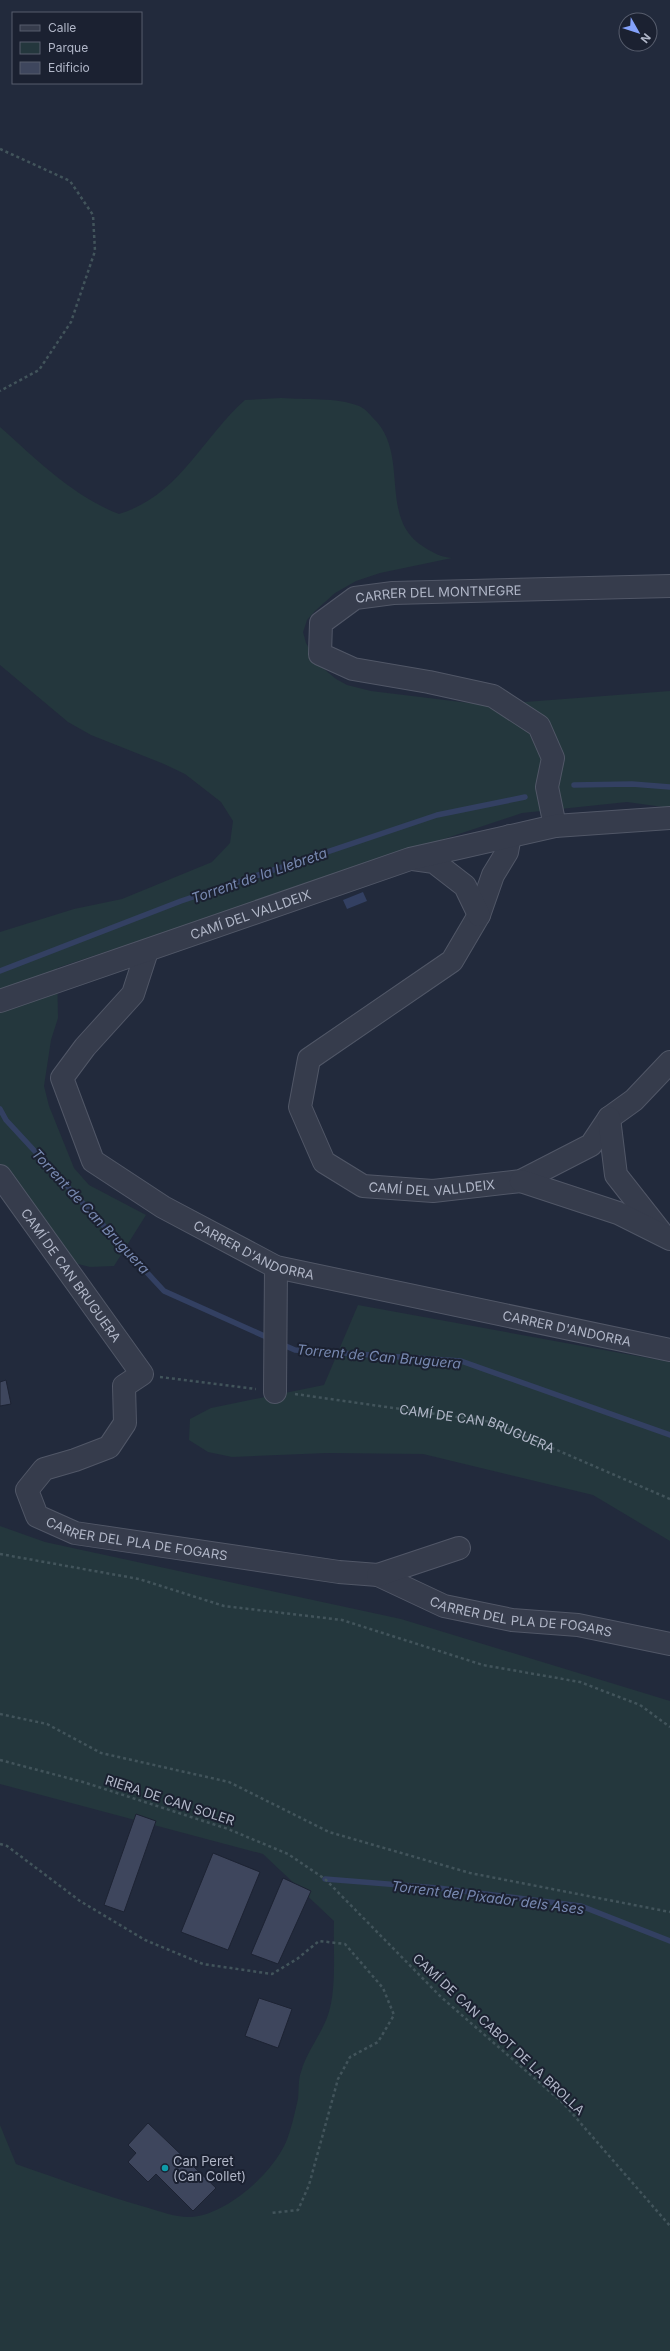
<svg xmlns="http://www.w3.org/2000/svg" width="670" height="2351" font-family="Inter,sans-serif">
  <style>
    .green { fill: #24373d }
    .water { fill: #334062 }
    .lines { fill: none; stroke-linecap: round; stroke-linejoin: round }
    .stream { stroke: #334062; stroke-width: 5.5 }
    .building { fill: #3e465d; stroke: #1d2333 }
    .minor-casing { stroke: #515767; stroke-width: 24 }
    .path { stroke: #42545b; stroke-width: 2.5; stroke-dasharray: 3 3; stroke-linecap: butt }
    .minor { stroke: #363c4c; stroke-width: 22 }
    .culture-dot { fill: #0f9aa8; stroke: #1b2131; stroke-width: 1.5 }
    .labels { text-anchor: middle; dominant-baseline: central; stroke-width: 4; stroke-linejoin: round; paint-order: stroke }
    .street-label { font-size: 13px; fill: #b1b7c8; stroke: #1b2131 }
    .poi-label { font-size: 13px; fill: #b1b7c8; stroke: #1b2131; text-anchor: start }
    .water-label { font-size: 14px; font-style: italic; fill: #7889b1; stroke: #1b2131 }
  </style>
  <rect width="100%" height="100%" fill="#222a3c"/>
  <g class="green">
    <path d="M281 398C306 400 336 397 359 406 364 408 370 414 373 418 411 453 377 519 424 547 433 553 441 557 452 558L380 573 356 581 335 593 315 611 307 620 303 632 306 643 318 664 336 679 347 685 371 691 486 705 670 691V808L627 802 522 813 57 968 58 1018 51 1040 44 1086 49 1106 74 1168 89 1185 146 1215 114 1266 90 1267 62 1260 0 1190V932L74 909 122 899 212 862 230 843 233 821 221 802 185 774 164 764 91 735 68 722 0 665V427C36 459 74 497 119 514 179 496 202 438 245 400Z"/>
    <path d="M358 1305 670 1362V1541L593 1495 423 1454 327 1453 232 1457 208 1452 189 1440 190 1419 211 1408 324 1385Z"/>
    <path d="M0 1526 45 1542 401 1619 670 1701V2351H0V2125L16 2164C59 2179 102 2195 145 2207 160 2211 176 2218 192 2217 227 2214 272 2174 286 2142 291 2130 295 2112 298 2099 299 2090 298 2080 301 2072 307 2051 321 2035 328 2015 337 1989 333 1949 334 1921L263 1854 0 1784Z"/>
  </g>
  <path class="water" d="M363 892 367 901 347 909 343 900Z"/>
  <g class="lines">
    <g class="stream">
      <path d="M574 785 632 784 670 787"/>
      <path d="M0 971 181 901 437 815 525 797"/>
      <path d="M0 1109 6 1120 164 1291 271 1339"/>
      <path d="M281 1344 295 1350 461 1361 670 1435"/>
      <path d="M325 1879 438 1888 581 1906 670 1941"/>
    </g>
  </g>
  <g class="building">
    <path d="M6 1380 11 1404 0 1406V1382Z"/>
    <path d="M136 1814 156 1821 124 1912 104 1905Z"/>
    <path d="M213 1853 260 1872 228 1950 181 1932Z"/>
    <path d="M283 1878 311 1891 278 1964 251 1954Z"/>
    <path d="M259 1998 292 2009 278 2048 245 2036Z"/>
    <path d="M148 2123 216 2188 193 2211 156 2174 148 2182 128 2162 136 2153 128 2145Z"/>
  </g>
  <g class="lines">
    <defs>
      <g id="minor">
        <path id="s2" d="M555 826 547 787 553 758 539 726 493 696 429 682 353 669 320 654 321 623 355 598 393 593 670 586"/>
        <path id="s3" d="M510 836 507 852 493 875 479 915 452 961 309 1059 300 1107 324 1162 363 1186 433 1191 521 1181 591 1145 609 1118 634 1100 670 1062"/>
        <path d="M413 859 434 862 465 886 479 915"/>
        <path id="s4" d="M147 951 133 994 85 1047 62 1078 93 1161 163 1207 276 1267 670 1350"/>
        <path id="s5" d="M0 1001 410 859 555 826 670 818"/>
        <path d="M609 1118 616 1175 660 1231"/>
        <path id="s6" d="M0 1176 142 1374 124 1386 125 1423 109 1447 75 1460 44 1469 27 1490 37 1516 75 1533 339 1572 378 1575 444 1606 512 1620 578 1625 670 1644"/>
        <path d="M521 1181 618 1213 670 1239"/>
        <path d="M275 1392 276 1267"/>
        <path d="M378 1575 459 1548"/>
      </g>
    </defs>
    <use href="#minor" class="minor-casing"/>
    <g class="path">
      <path d="M0 149 70 181 93 215 95 251 71 322 39 370 0 391"/>
      <path d="M160 1377 256 1389"/>
      <path id="s1" d="M295 1394 492 1422 670 1499"/>
      <path d="M0 1554 139 1579 224 1606 342 1620 483 1665 580 1682 640 1705 670 1727"/>
      <path d="M0 1714 47 1724 101 1753 229 1782 329 1832 470 1873 670 1912"/>
      <path d="M0 1760 83 1782 228 1829 288 1854 325 1879 441 1997 564 2104 670 2226"/>
      <path d="M0 1844 7 1846 80 1901 145 1940 203 1964 272 1974 297 1959 319 1941 345 1944 383 1988 394 2015 378 2042 350 2057 338 2079 309 2185 298 2210 271 2213"/>
    </g>
    <use href="#minor" class="minor"/>
  </g>
  <circle class="culture-dot" cx="165" cy="2168" r="4"/>
  <g class="labels">
    <g class="street-label">
      <text stroke="none"><textPath href="#s2" startOffset="495">CARRER DEL MONTNEGRE</textPath></text>
      <text stroke="none"><textPath href="#s5" startOffset="265">CAMÍ DEL VALLDEIX</textPath></text>
      <text stroke="none"><textPath href="#s3" startOffset="536">CAMÍ DEL VALLDEIX</textPath></text>
      <text stroke="none"><textPath href="#s4" startOffset="429">CARRER D'ANDORRA</textPath></text>
      <text stroke="none"><textPath href="#s6" startOffset="122">CAMÍ DE CAN BRUGUERA</textPath></text>
      <text stroke="none"><textPath href="#s4" startOffset="753">CARRER D'ANDORRA</textPath></text>
      <text stroke="none"><textPath href="#s1" startOffset="186">CAMÍ DE CAN BRUGUERA</textPath></text>
      <text stroke="none"><textPath href="#s6" startOffset="558">CARRER DEL PLA DE FOGARS</textPath></text>
      <text stroke="none"><textPath href="#s6" startOffset="953">CARRER DEL PLA DE FOGARS</textPath></text>
      <text transform="translate(170 1800) rotate(18)">RIERA DE CAN SOLER</text>
      <text transform="translate(499 2034) rotate(43)">CAMÍ DE CAN CABOT DE LA BROLLA</text>
    </g>
    <g class="poi-label">
      <text x="173" y="2161">Can Peret<tspan x="173" dy="15">(Can Collet)</tspan></text>
    </g>
    <g class="water-label">
      <text transform="translate(259 875) rotate(-19)">Torrent de la Llebreta</text>
      <text transform="translate(91 1211) rotate(47)">Torrent de Can Bruguera</text>
      <text transform="translate(379 1356) rotate(5)">Torrent de Can Bruguera</text>
      <text transform="translate(488 1897) rotate(7)">Torrent del Pixador dels Ases</text>
    </g>
  </g>
  <rect x="12" y="12" width="130" height="72" fill="#1b2131" stroke="#575d6d"/>
  <rect x="20" y="25" width="20" height="6" fill="#363c4c" stroke="#575d6d"/>
  <text x="48" y="32" font-size="12" fill="#b1b7c8">Calle</text>
  <rect x="20" y="42" width="20" height="12" fill="#24373d" stroke="#575d6d"/>
  <text x="48" y="52" font-size="12" fill="#b1b7c8">Parque</text>
  <rect x="20" y="62" width="20" height="12" fill="#3e465d" stroke="#575d6d"/>
  <text x="48" y="72" font-size="12" fill="#b1b7c8">Edificio</text>
  <g transform="translate(638 32) rotate(129)"><circle r="19" fill="#1b2131" stroke="#575d6d"/>
  <path d="M0-3L7 15L0 10L-7 15Z" fill="#84a2fb"/>
  <text y="-6" font-size="11" font-weight="bold" text-anchor="middle" fill="#b1b7c8">N</text>
  </g>
</svg>
